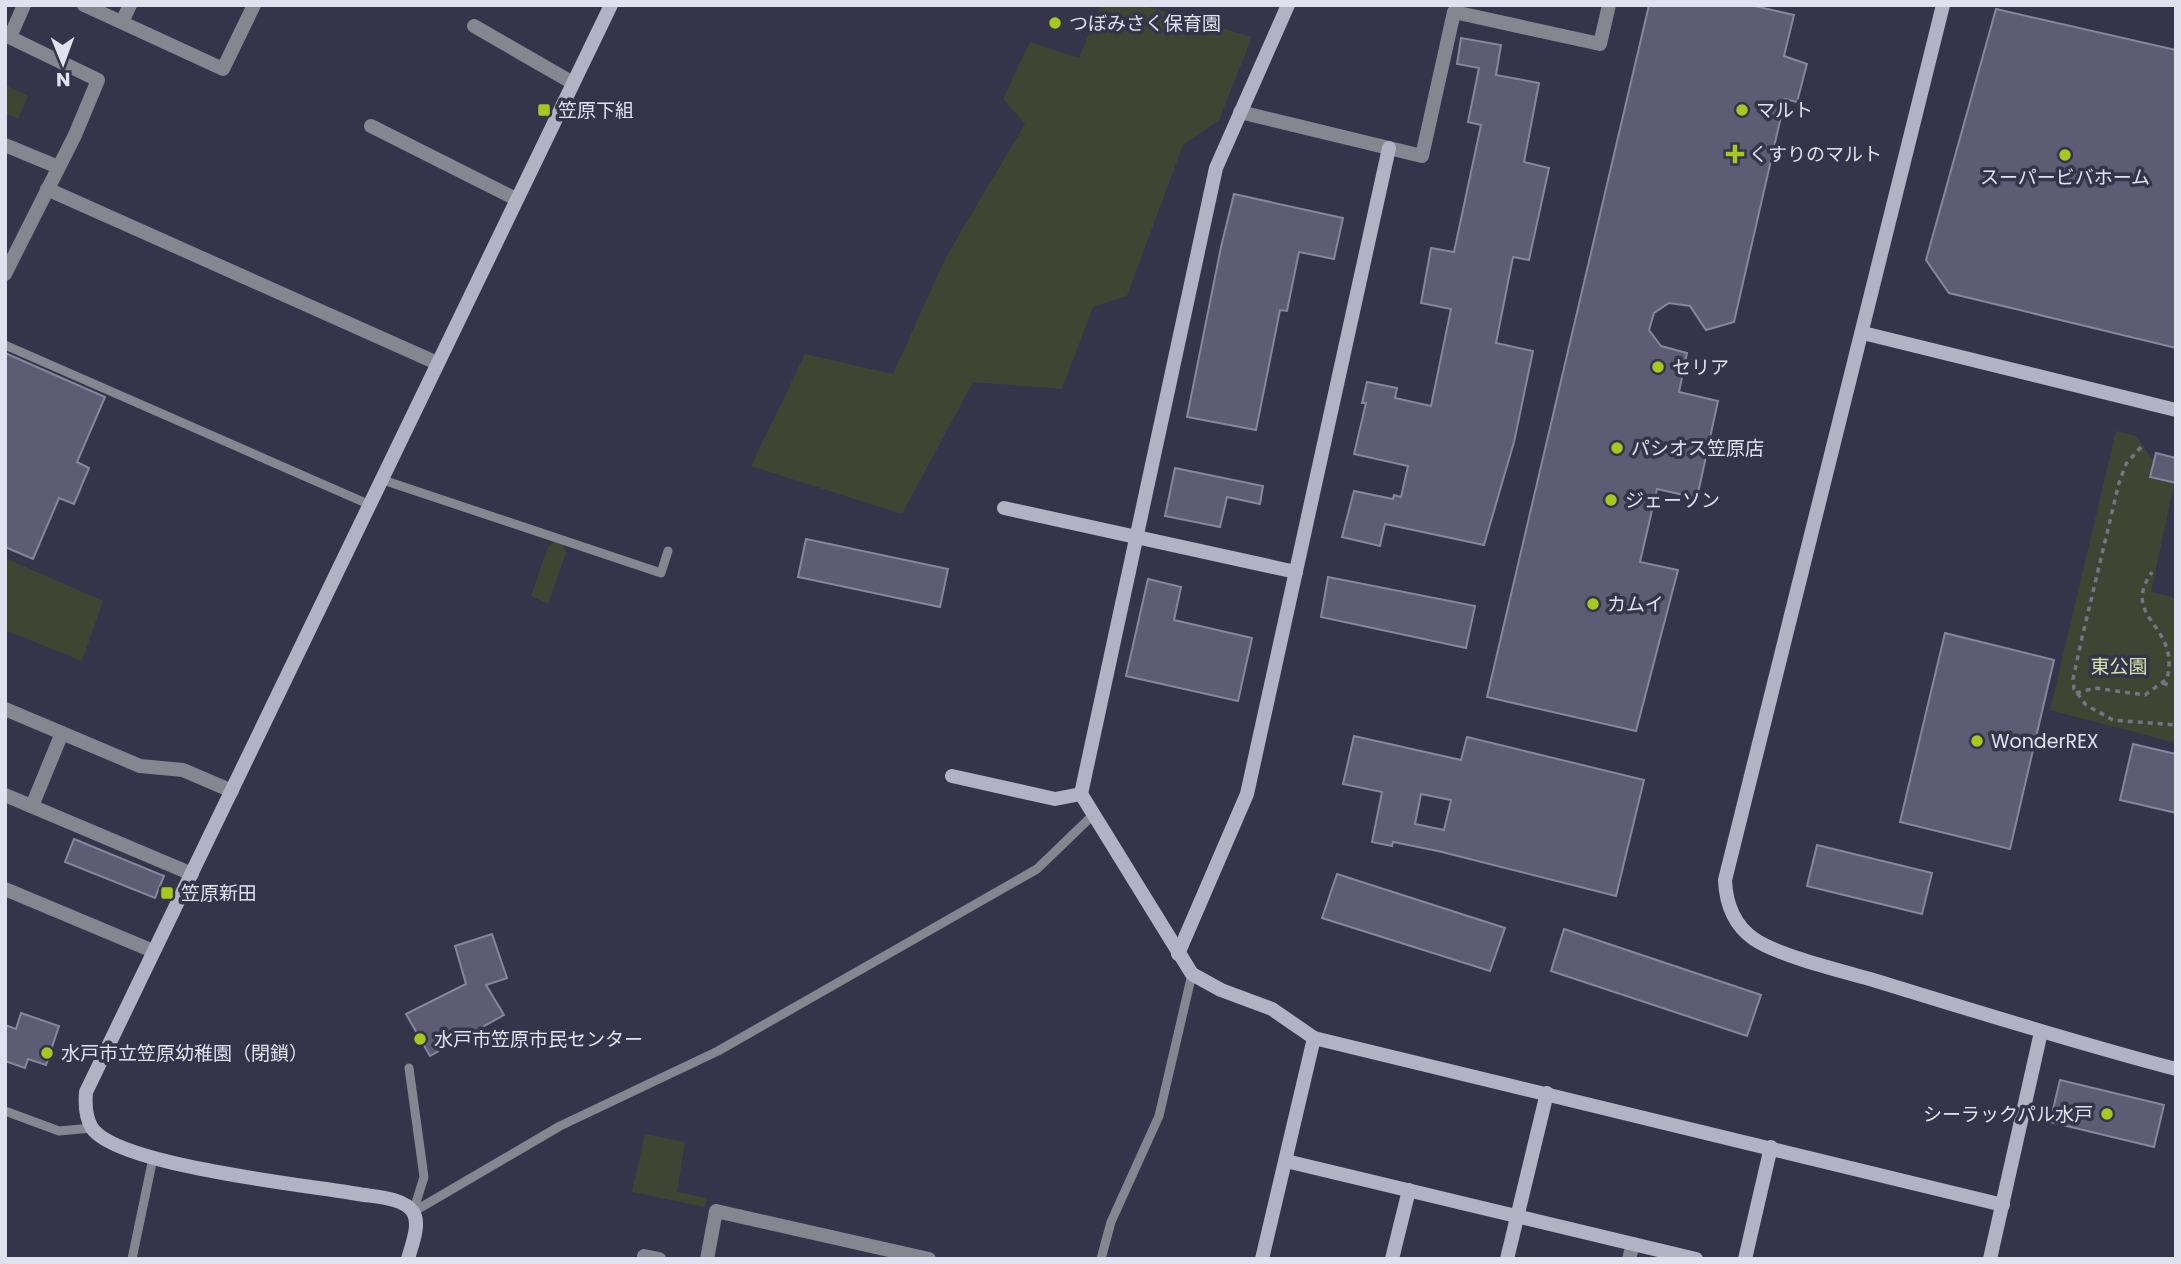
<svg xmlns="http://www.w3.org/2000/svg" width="2181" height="1264" font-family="Poppins,'Noto Sans JP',sans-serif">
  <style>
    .green { fill: #404533 }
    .building { fill: #5d5c74; stroke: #86869f; stroke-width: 2; fill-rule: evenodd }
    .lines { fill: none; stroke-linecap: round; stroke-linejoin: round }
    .path { stroke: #747487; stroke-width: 3.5; stroke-dasharray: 5 5; stroke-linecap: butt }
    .lane { stroke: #868691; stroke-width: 9 }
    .street { stroke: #868691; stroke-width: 14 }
    .secondary { stroke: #b2b2c4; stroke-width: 14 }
    .poi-dot { fill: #a7c81f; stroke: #35344a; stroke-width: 2.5 }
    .labels { text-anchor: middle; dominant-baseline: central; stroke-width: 7; stroke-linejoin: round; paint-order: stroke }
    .poi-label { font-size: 19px; fill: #e1e1ef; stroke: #35344a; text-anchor: start }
    .park-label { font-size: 19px; fill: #d3e3ad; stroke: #35344a }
  </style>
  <rect width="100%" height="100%" fill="#35344a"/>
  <g class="green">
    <path d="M1101 5H1142L1252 37 1219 120 1183 145 1127 296 1093 307 1062 389 973 382 902 514 751 466 805 354 893 374 946 257 1025 124 1003 99 1030 42 1079 58Z"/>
    <path d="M5 85 28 96 18 119 7 114 5 119Z"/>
    <path d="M2116 431 2136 436 2153 460 2149 478 2174 484 2151 592 2172 597 2176 603V743L2050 710Z"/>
    <path d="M554 542 563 545 566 553 548 604 531 596 548 547Z"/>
    <path d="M5 558 103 601 82 661 5 630Z"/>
    <path d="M645 1134 685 1142 677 1192 707 1198 705 1207 632 1192Z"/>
  </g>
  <g class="building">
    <path d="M1649 5H1750L1794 15 1784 56 1807 64 1797 102 1785 99 1734 322 1706 330 1690 306 1669 303 1654 313 1649 330 1661 346 1687 353 1679 392 1718 401 1697 498 1657 489 1640 562 1678 570 1636 731 1487 697Z"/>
    <path d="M1996 9 2176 50V348L1949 293 1926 260Z"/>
    <path d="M1461 38 1501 45 1496 75 1539 83 1524 162 1549 168 1529 260 1513 257 1496 343 1533 351 1514 442 1484 545 1385 524 1380 546 1342 537 1354 491 1393 499 1394 495 1401 497 1408 466 1354 454 1366 403H1362L1367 382 1397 388 1395 398 1431 406 1451 309 1421 303 1431 248 1454 252 1481 125 1468 122 1479 68 1457 64Z"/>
    <path d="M1234 194 1343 218 1334 259 1299 252 1287 311 1280 310 1256 430 1187 417 1221 247Z"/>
    <path d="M5 353 105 397 77 462 89 468 74 504 59 498 33 559 5 547Z"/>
    <path d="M2156 453 2176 458V483L2150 477Z"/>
    <path d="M1175 468 1263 486 1260 504 1227 497 1220 527 1165 516Z"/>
    <path d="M806 539 948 569 940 607 798 577Z"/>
    <path d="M1328 577 1475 606 1466 648 1321 617Z"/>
    <path d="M1148 579 1181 587 1174 620 1252 638 1238 701 1126 676Z"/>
    <path d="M1945 633 2054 660 2010 849 1900 822Z"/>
    <path d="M1354 736 1461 760 1467 737 1644 780 1616 896 1438 851 1393 842 1392 846 1372 842 1382 792 1343 784ZM1421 794 1451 800 1444 830 1415 824Z"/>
    <path d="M2133 744 2176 754V813L2120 800Z"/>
    <path d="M74 839 164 876 155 898 65 862Z"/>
    <path d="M1817 845 1932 873 1922 914 1807 886Z"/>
    <path d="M1337 874 1505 928 1490 971 1322 918Z"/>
    <path d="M1564 929 1761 995 1747 1036 1551 971Z"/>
    <path d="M492 934 507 978 486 985 504 1015 430 1056 406 1014 466 984 455 946Z"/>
    <path d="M21 1013 59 1026 46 1065 28 1059 25 1068 5 1061V1025L16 1029Z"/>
    <path d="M2060 1080 2164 1105 2154 1147 2050 1122Z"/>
  </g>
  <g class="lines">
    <g class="path">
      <path d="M2141 447 2126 464 2119 483 2081 642 2073 679 2074 689 2086 705 2113 720 2176 725"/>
      <path d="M2163 683 2171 686"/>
      <path d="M2076 693 2095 688 2145 695 2167 679C2181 624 2119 619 2152 572"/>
    </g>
    <g class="lane">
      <path d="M5 345 368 504"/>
      <path d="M380 479 661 573 668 551"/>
      <path d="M409 1068 424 1177 413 1212"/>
      <path d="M5 1111 59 1131 92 1128"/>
      <path d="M413 1212 560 1126 718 1051 1037 869 1092 816"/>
      <path d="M132 1259 153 1158"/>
      <path d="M1101 1259 1111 1222 1159 1116 1192 974"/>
    </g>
    <g class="street">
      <path d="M84 5 223 69 254 5"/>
      <path d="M122 22 130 5"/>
      <path d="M474 26 573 83"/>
      <path d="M5 35 98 80 75 135 5 274"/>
      <path d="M10 37 24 5"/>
      <path d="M1240 112 1422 156 1454 12 1600 44 1609 5"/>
      <path d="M371 126 516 199"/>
      <path d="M5 145 58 167"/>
      <path d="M47 189 437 363"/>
      <path d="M5 709 140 766 183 770 232 791"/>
      <path d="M5 795 192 874"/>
      <path d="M32 806 62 733"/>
      <path d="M5 889 153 951"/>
      <path d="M644 1256 659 1259"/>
      <path d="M707 1259 716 1211 929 1259"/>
      <path d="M1629 1259 1633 1244"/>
    </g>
    <g class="secondary">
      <path d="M1943 5 1725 880C1726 904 1734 925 1754 939 1777 955 1841 971 1870 979 1971 1010 2073 1042 2176 1069"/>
      <path d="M1863 333 2176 410"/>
      <path d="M1004 508 1296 572"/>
      <path d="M952 776 1055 799 1081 794"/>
      <path d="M1178 954 1247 794 1389 148"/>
      <path d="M1314 1038 2003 1205"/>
      <path d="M1286 1161 1696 1259"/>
      <path d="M408 1259C411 1247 421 1224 413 1212 403 1197 374 1197 358 1194 308 1185 118 1166 92 1128 85 1117 85 1104 86 1092L611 5"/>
      <path d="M1262 1259 1314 1038 1272 1009 1221 990 1192 974 1081 794 1216 168 1288 5"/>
      <path d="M1392 1259 1409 1190"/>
      <path d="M1507 1259 1547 1093"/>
      <path d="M1745 1259 1771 1147"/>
      <path d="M1990 1259 2041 1032"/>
    </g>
  </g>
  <g class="poi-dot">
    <circle cx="1055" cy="23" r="7"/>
    <rect x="537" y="103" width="14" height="14" rx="3.5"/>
    <circle cx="1742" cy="110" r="7"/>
    <path d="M1731.5 143.5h7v7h7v7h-7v7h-7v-7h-7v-7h7z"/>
    <circle cx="2065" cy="155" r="7"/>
    <circle cx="1658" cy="367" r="7"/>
    <circle cx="1617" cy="448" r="7"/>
    <circle cx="1611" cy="500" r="7"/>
    <circle cx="1593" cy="604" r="7"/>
    <circle cx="1977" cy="741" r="7"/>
    <rect x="160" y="886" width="14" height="14" rx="3.5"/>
    <circle cx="420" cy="1039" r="7"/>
    <circle cx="47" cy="1053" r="7"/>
    <circle cx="2107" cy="1114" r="7"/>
  </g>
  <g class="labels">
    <g class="poi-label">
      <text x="1069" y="23">つぼみさく保育園</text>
      <text x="558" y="110">笠原下組</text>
      <text x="1756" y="110">マルト</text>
      <text x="1749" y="154">くすりのマルト</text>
      <text x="2065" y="177" text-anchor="middle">スーパービバホーム</text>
      <text x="1672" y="367">セリア</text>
      <text x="1631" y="448">パシオス笠原店</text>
      <text x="1625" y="500">ジェーソン</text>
      <text x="1607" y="604">カムイ</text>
      <text x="1991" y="741">WonderREX</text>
      <text x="181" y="893">笠原新田</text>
      <text x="434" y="1039">水戸市笠原市民センター</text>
      <text x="61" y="1053">水戸市立笠原幼稚園（閉鎖）</text>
      <text x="2093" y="1114" text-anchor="end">シーラックパル水戸</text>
    </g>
    <g class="park-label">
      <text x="2119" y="666">東公園</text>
    </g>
  </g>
  <rect width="2181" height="1264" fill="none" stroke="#e1e1ef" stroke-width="14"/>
  <g transform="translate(63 63) rotate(179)" stroke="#35344a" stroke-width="5" paint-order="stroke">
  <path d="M0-5L12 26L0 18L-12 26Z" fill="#e1e1ef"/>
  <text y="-10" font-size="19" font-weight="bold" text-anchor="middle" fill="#e1e1ef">N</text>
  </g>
</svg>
